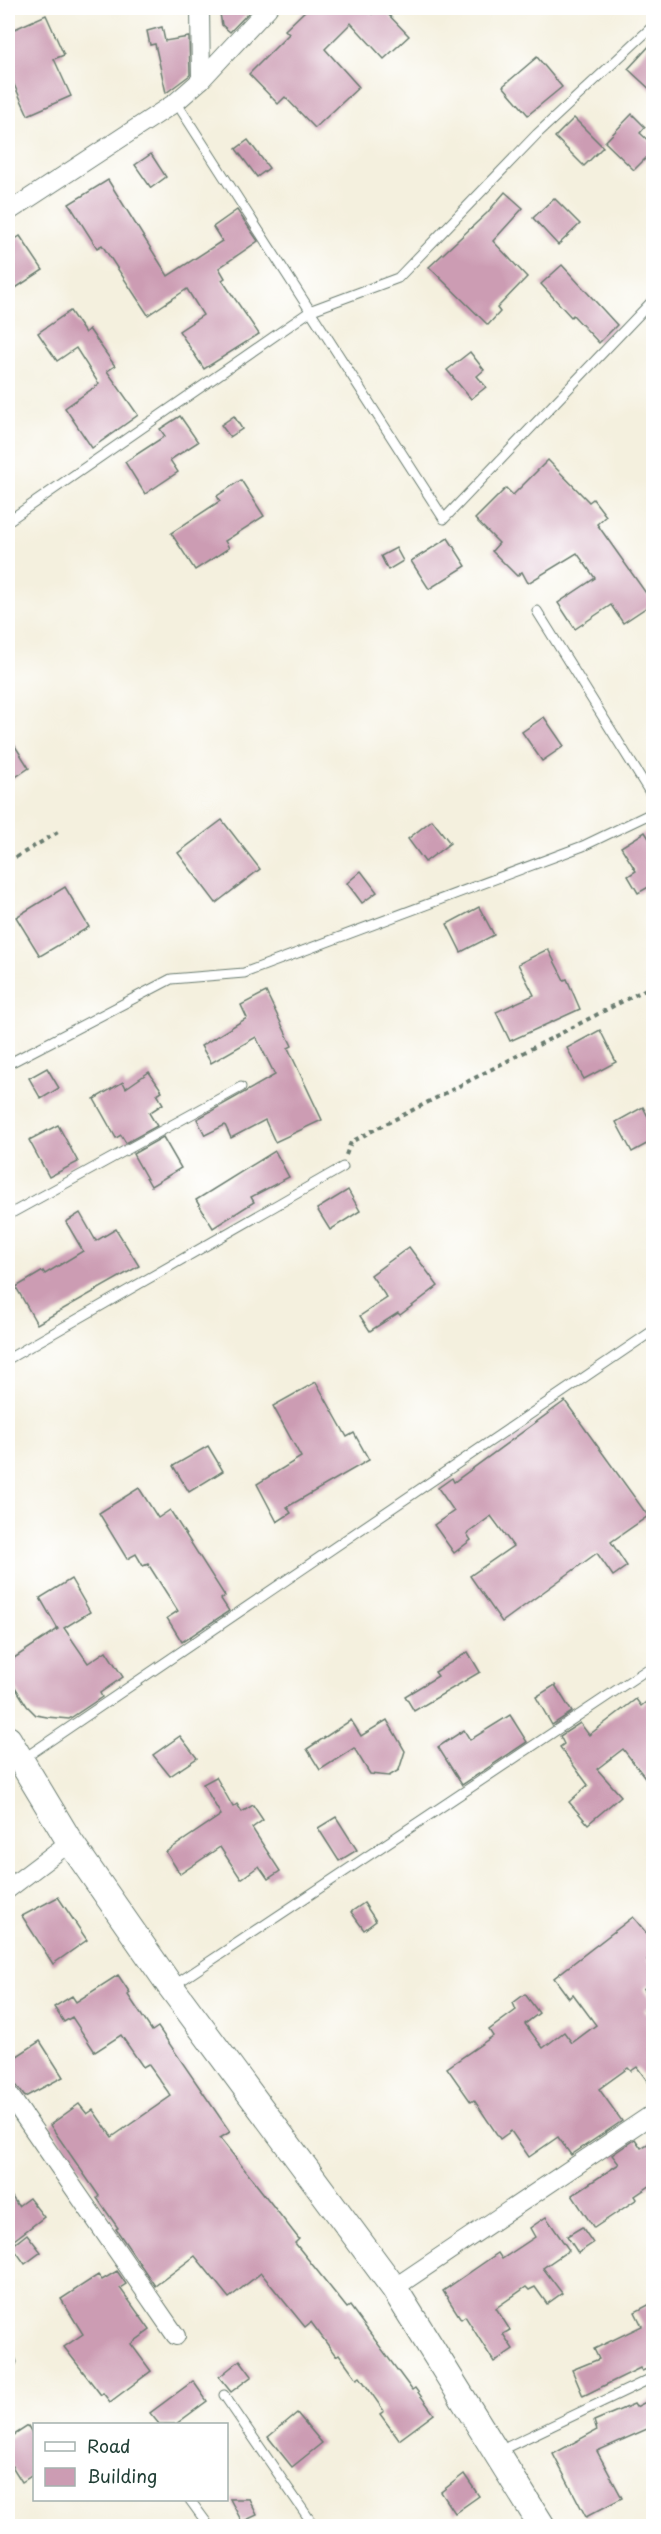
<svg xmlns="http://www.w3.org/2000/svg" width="661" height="2534" font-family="'Playpen Sans',sans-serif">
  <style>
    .building { fill: #cc9cb3 }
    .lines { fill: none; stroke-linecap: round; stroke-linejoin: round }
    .lane-casing { stroke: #6a7c70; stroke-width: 11 }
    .street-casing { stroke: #6a7c70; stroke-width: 20 }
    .secondary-casing { stroke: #6a7c70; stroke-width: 28 }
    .path { stroke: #6a7c70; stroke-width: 4; stroke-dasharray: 4.5 4.5; stroke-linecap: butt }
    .lane { stroke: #fff; stroke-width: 9 }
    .street { stroke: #fff; stroke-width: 18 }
    .secondary { stroke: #fff; stroke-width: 26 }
  </style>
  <rect width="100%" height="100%" fill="#fff"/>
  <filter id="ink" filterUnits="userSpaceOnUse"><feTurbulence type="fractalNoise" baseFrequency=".0167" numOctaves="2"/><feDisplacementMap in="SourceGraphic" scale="12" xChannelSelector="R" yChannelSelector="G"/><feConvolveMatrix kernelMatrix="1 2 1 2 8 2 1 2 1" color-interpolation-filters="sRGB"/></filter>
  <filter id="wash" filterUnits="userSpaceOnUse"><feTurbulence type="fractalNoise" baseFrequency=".008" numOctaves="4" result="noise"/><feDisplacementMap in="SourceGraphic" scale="24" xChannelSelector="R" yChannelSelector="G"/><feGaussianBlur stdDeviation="1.35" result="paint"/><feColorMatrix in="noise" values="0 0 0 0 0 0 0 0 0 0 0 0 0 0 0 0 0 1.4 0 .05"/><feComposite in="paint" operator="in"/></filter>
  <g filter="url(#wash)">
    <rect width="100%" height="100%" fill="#f4f0de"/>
    <g id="blocks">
      <g class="building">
        <path d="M219 8H253L230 32 222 25Z"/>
        <path d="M308 8H367L372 14 382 8 409 36 384 59 351 23 325 49 359 87 315 128 285 97 278 104 249 74 289 34 285 30Z"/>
        <path d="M46 15 64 55 54 59 71 96 28 115 11 78 8 80V32Z"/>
        <path d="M162 27 165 41 189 37 190 75 166 93 155 44 150 45 147 31Z"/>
        <path d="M654 41V93L628 69Z"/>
        <path d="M537 57 562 87 528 115 503 86Z"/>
        <path d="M632 114 645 127 640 133 654 146V150L634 170 605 142Z"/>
        <path d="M574 118 603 147 584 166 555 137Z"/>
        <path d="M248 140 269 168 257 177 236 149Z"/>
        <path d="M151 154 166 177 151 188 135 165Z"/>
        <path d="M108 180 168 276 222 241 213 227 237 210 258 241 219 268 225 278 222 280 259 334 204 369 179 331 203 315 187 289 148 315 102 245 97 248 69 204Z"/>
        <path d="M505 192 523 208 493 241 527 277 497 308 500 312 488 325 429 267 487 213Z"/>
        <path d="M554 198 580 224 558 245 533 218Z"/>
        <path d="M20 236 43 270 8 293V244Z"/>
        <path d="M562 265 617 325 599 343 573 315 571 317 541 284Z"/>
        <path d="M70 311 85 333 89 329 115 366 107 371 138 415 92 448 65 408 99 384 76 348 57 361 38 333Z"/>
        <path d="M470 352 484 370 477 376 486 387 471 399 447 370Z"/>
        <path d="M180 416 198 442 170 460 178 472 145 494 125 462 165 436 160 429Z"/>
        <path d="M234 416 242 429 230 437 221 425Z"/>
        <path d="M548 460 589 502 593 499 606 516 597 524 653 603 623 623 611 605 575 629 558 603 595 578 577 553 528 583 522 572 517 576 492 551 499 543 475 519 506 488 513 495Z"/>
        <path d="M241 480 264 516 225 541 229 548 195 570 171 533 220 501 217 496Z"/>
        <path d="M448 538 466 566 429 589 411 561Z"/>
        <path d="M396 548 403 561 388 570 381 556Z"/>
        <path d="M544 717 564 746 542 761 522 732Z"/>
        <path d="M8 735 29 768 8 782Z"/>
        <path d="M222 820 260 869 216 903 178 853Z"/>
        <path d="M432 820 450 843 425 862 408 839Z"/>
        <path d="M645 832 654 846V884L638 893 628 876 636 871 621 847Z"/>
        <path d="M361 871 377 892 362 903 347 883Z"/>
        <path d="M65 887 89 927 40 956 16 917Z"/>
        <path d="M479 907 494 935 461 952 447 924Z"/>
        <path d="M548 949 564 980 567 979 580 1009 510 1041 496 1012 534 995 518 964Z"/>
        <path d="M266 992 292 1046 288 1048 322 1120 275 1142 265 1120 231 1138 225 1125 205 1135 197 1119 275 1075 256 1037 211 1063 201 1046 247 1018 241 1005Z"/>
        <path d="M600 1030 616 1062 584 1079 567 1048Z"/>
        <path d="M47 1068 59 1088 41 1099 29 1078Z"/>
        <path d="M149 1072 162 1091 157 1094 163 1104 149 1113 157 1126 126 1143 121 1135 116 1138 94 1099 123 1082 126 1088Z"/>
        <path d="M643 1107 654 1128V1140L632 1152 616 1122Z"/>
        <path d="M58 1125 78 1162 49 1177 29 1140Z"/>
        <path d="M163 1137 181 1168 151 1186 133 1154Z"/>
        <path d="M275 1151 289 1177 251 1197 254 1202 213 1228 196 1200Z"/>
        <path d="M348 1190 360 1211 330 1230 317 1209Z"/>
        <path d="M80 1213 96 1241 116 1229 139 1266 37 1324 16 1287 43 1271 45 1274 83 1251 66 1222Z"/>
        <path d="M409 1247 438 1286 400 1315 398 1313 370 1331 360 1316 387 1298 371 1275Z"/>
        <path d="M316 1382 347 1437 354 1433 369 1460 287 1507 291 1513 277 1522 257 1484 301 1457 273 1406Z"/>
        <path d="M565 1401 648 1516 611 1542 627 1566 613 1576 597 1553 502 1622 470 1576 513 1546 491 1516 467 1534 471 1540 454 1553 434 1525 454 1511 438 1488 452 1478 454 1482Z"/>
        <path d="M208 1446 223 1471 189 1492 173 1466Z"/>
        <path d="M139 1488 158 1518 170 1510 225 1596 221 1599 229 1611 182 1642 167 1618 178 1611 148 1564 143 1566 136 1554 127 1559 99 1513Z"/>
        <path d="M71 1579 90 1612 64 1628 88 1663 106 1651 123 1677 100 1693 102 1697 69 1719 47 1717 36 1715 27 1706 8 1676V1662L58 1629 40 1598Z"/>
        <path d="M468 1652 480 1672 414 1711 405 1696 438 1676 435 1672Z"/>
        <path d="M555 1685 572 1712 552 1725 536 1697Z"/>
        <path d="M654 1696V1789L623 1749 597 1769 621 1796 588 1824 569 1802 588 1785 560 1747 564 1744 560 1736 580 1723 589 1735 636 1699 641 1706Z"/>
        <path d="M510 1715 527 1742 462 1785 438 1747 464 1730 470 1740Z"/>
        <path d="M351 1720 361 1736 387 1720 405 1751 399 1770 389 1776 370 1774 354 1748 320 1770 307 1749Z"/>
        <path d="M180 1736 197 1758 170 1776 153 1755Z"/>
        <path d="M216 1777 233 1807 237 1804 242 1812 253 1805 263 1820 252 1828 280 1871 268 1879 259 1866 241 1879 220 1847 180 1874 166 1852 221 1815 203 1784Z"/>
        <path d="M336 1817 357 1850 339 1861 318 1828Z"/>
        <path d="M58 1897 87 1940 53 1964 22 1916Z"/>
        <path d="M364 1903 376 1921 364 1930 351 1912Z"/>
        <path d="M633 1917 654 1942V1955L647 1960 654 1969V1982L643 1989 654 2003 644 2010 654 2023V2090L637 2067 631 2071 628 2068 599 2089 622 2121 571 2155 558 2137 529 2157 511 2131 500 2139 474 2100 471 2102 447 2068 493 2036 489 2030 516 2010 513 2003 525 1994 539 2013 525 2024 543 2048 564 2032 572 2043 596 2025 573 1994 569 1998 554 1978Z"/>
        <path d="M118 1975 130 1993 128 1995 152 2031 158 2027 230 2132 220 2138 299 2239 295 2243 347 2308 350 2306 412 2390 415 2388 434 2414 399 2440 380 2414 384 2411 360 2377 357 2379 339 2354 336 2356 311 2322 305 2327 261 2273 229 2298 195 2256 155 2286 116 2229 118 2228 97 2198 99 2196 50 2125 79 2104 87 2114 93 2110 112 2137 171 2096 148 2064 143 2067 121 2035 95 2052 72 2017 64 2022 54 2007 72 1996 76 2002Z"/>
        <path d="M40 2041 63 2077 25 2097 17 2086 8 2082V2062Z"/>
        <path d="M635 2139 641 2148 654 2140V2183L635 2196 637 2199 594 2228 572 2195 619 2164 612 2155Z"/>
        <path d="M8 2191 18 2206 29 2198 44 2217 14 2240 8 2231Z"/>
        <path d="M546 2217 569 2250 543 2268 562 2293 547 2304 535 2287 529 2290 526 2287 496 2308 510 2330 503 2334 513 2349 494 2362 465 2316 461 2319 443 2291 498 2253 502 2259 535 2237 530 2228Z"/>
        <path d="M582 2227 593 2243 578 2253 567 2236Z"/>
        <path d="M27 2234 41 2252 25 2264 12 2246Z"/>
        <path d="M117 2271 126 2284 120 2288 150 2330 131 2344 151 2371 110 2402 103 2393 101 2395 64 2347 83 2334 61 2299 98 2275 102 2280Z"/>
        <path d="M654 2302V2366L642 2371 640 2368 583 2396 572 2370 599 2359 594 2349 642 2326 635 2312Z"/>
        <path d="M240 2360 252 2376 231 2392 219 2377Z"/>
        <path d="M193 2381 207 2401 176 2424H159L150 2413Z"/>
        <path d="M654 2398V2426L597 2451 622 2498 586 2517 553 2454 597 2430 594 2421 634 2404 636 2407Z"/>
        <path d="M297 2413 322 2443 292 2467 268 2437Z"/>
        <path d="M28 2426 34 2436V2474L22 2482 8 2460V2439Z"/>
        <path d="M464 2474 479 2496 455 2513 441 2492Z"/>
        <path d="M230 2499H249L257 2515 242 2522Z"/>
      </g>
    </g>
  </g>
  <g filter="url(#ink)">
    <use href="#blocks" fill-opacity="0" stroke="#6a7c70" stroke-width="1.5"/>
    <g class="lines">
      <defs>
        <g id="lane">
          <path d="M176 102 444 519 654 299"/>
          <path d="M8 521 312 310 398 278 537 134 654 25"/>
          <path d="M537 611 654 799"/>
          <path d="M8 1064 171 979 244 973 583 846 654 812"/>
          <path d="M8 1215 241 1087"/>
          <path d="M8 1359 343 1167"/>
          <path d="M23 1759 654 1330"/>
          <path d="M173 1986 654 1665"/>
          <path d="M8 2356 12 2362"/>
          <path d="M224 2395 314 2526"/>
          <path d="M499 2451 654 2377"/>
          <path d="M190 2500 209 2526"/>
        </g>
        <g id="street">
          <path d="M200 8 201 80"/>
          <path d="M8 212 176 102 201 80 268 8"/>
          <path d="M8 1889 70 1842"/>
          <path d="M8 2093 176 2336"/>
          <path d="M394 2288 654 2113"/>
        </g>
        <path id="secondary" d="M8 1739 70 1842 171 1987 394 2288 542 2526"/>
      </defs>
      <use href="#lane" class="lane-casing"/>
      <use href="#street" class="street-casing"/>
      <use href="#secondary" class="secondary-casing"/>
      <g class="path">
        <path d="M8 862 58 832"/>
        <path d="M346 1155 351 1142 654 985"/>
      </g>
      <use href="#lane" class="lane"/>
      <use href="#street" class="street"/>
      <use href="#secondary" class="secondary"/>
    </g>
  </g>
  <rect width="661" height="2534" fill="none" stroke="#fff" stroke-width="30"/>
  <rect x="33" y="2423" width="195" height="78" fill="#ffffff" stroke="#a5b1ae" stroke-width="1.5"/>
  <rect x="45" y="2442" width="30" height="9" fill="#ffffff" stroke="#a5b1ae" stroke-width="1.5"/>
  <text x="87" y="2453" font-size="18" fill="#1f3d34">Road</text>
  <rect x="45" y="2468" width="30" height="18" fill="#cc9cb3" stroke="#a5b1ae" stroke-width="1.5"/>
  <text x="87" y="2483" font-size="18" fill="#1f3d34">Building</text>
</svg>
